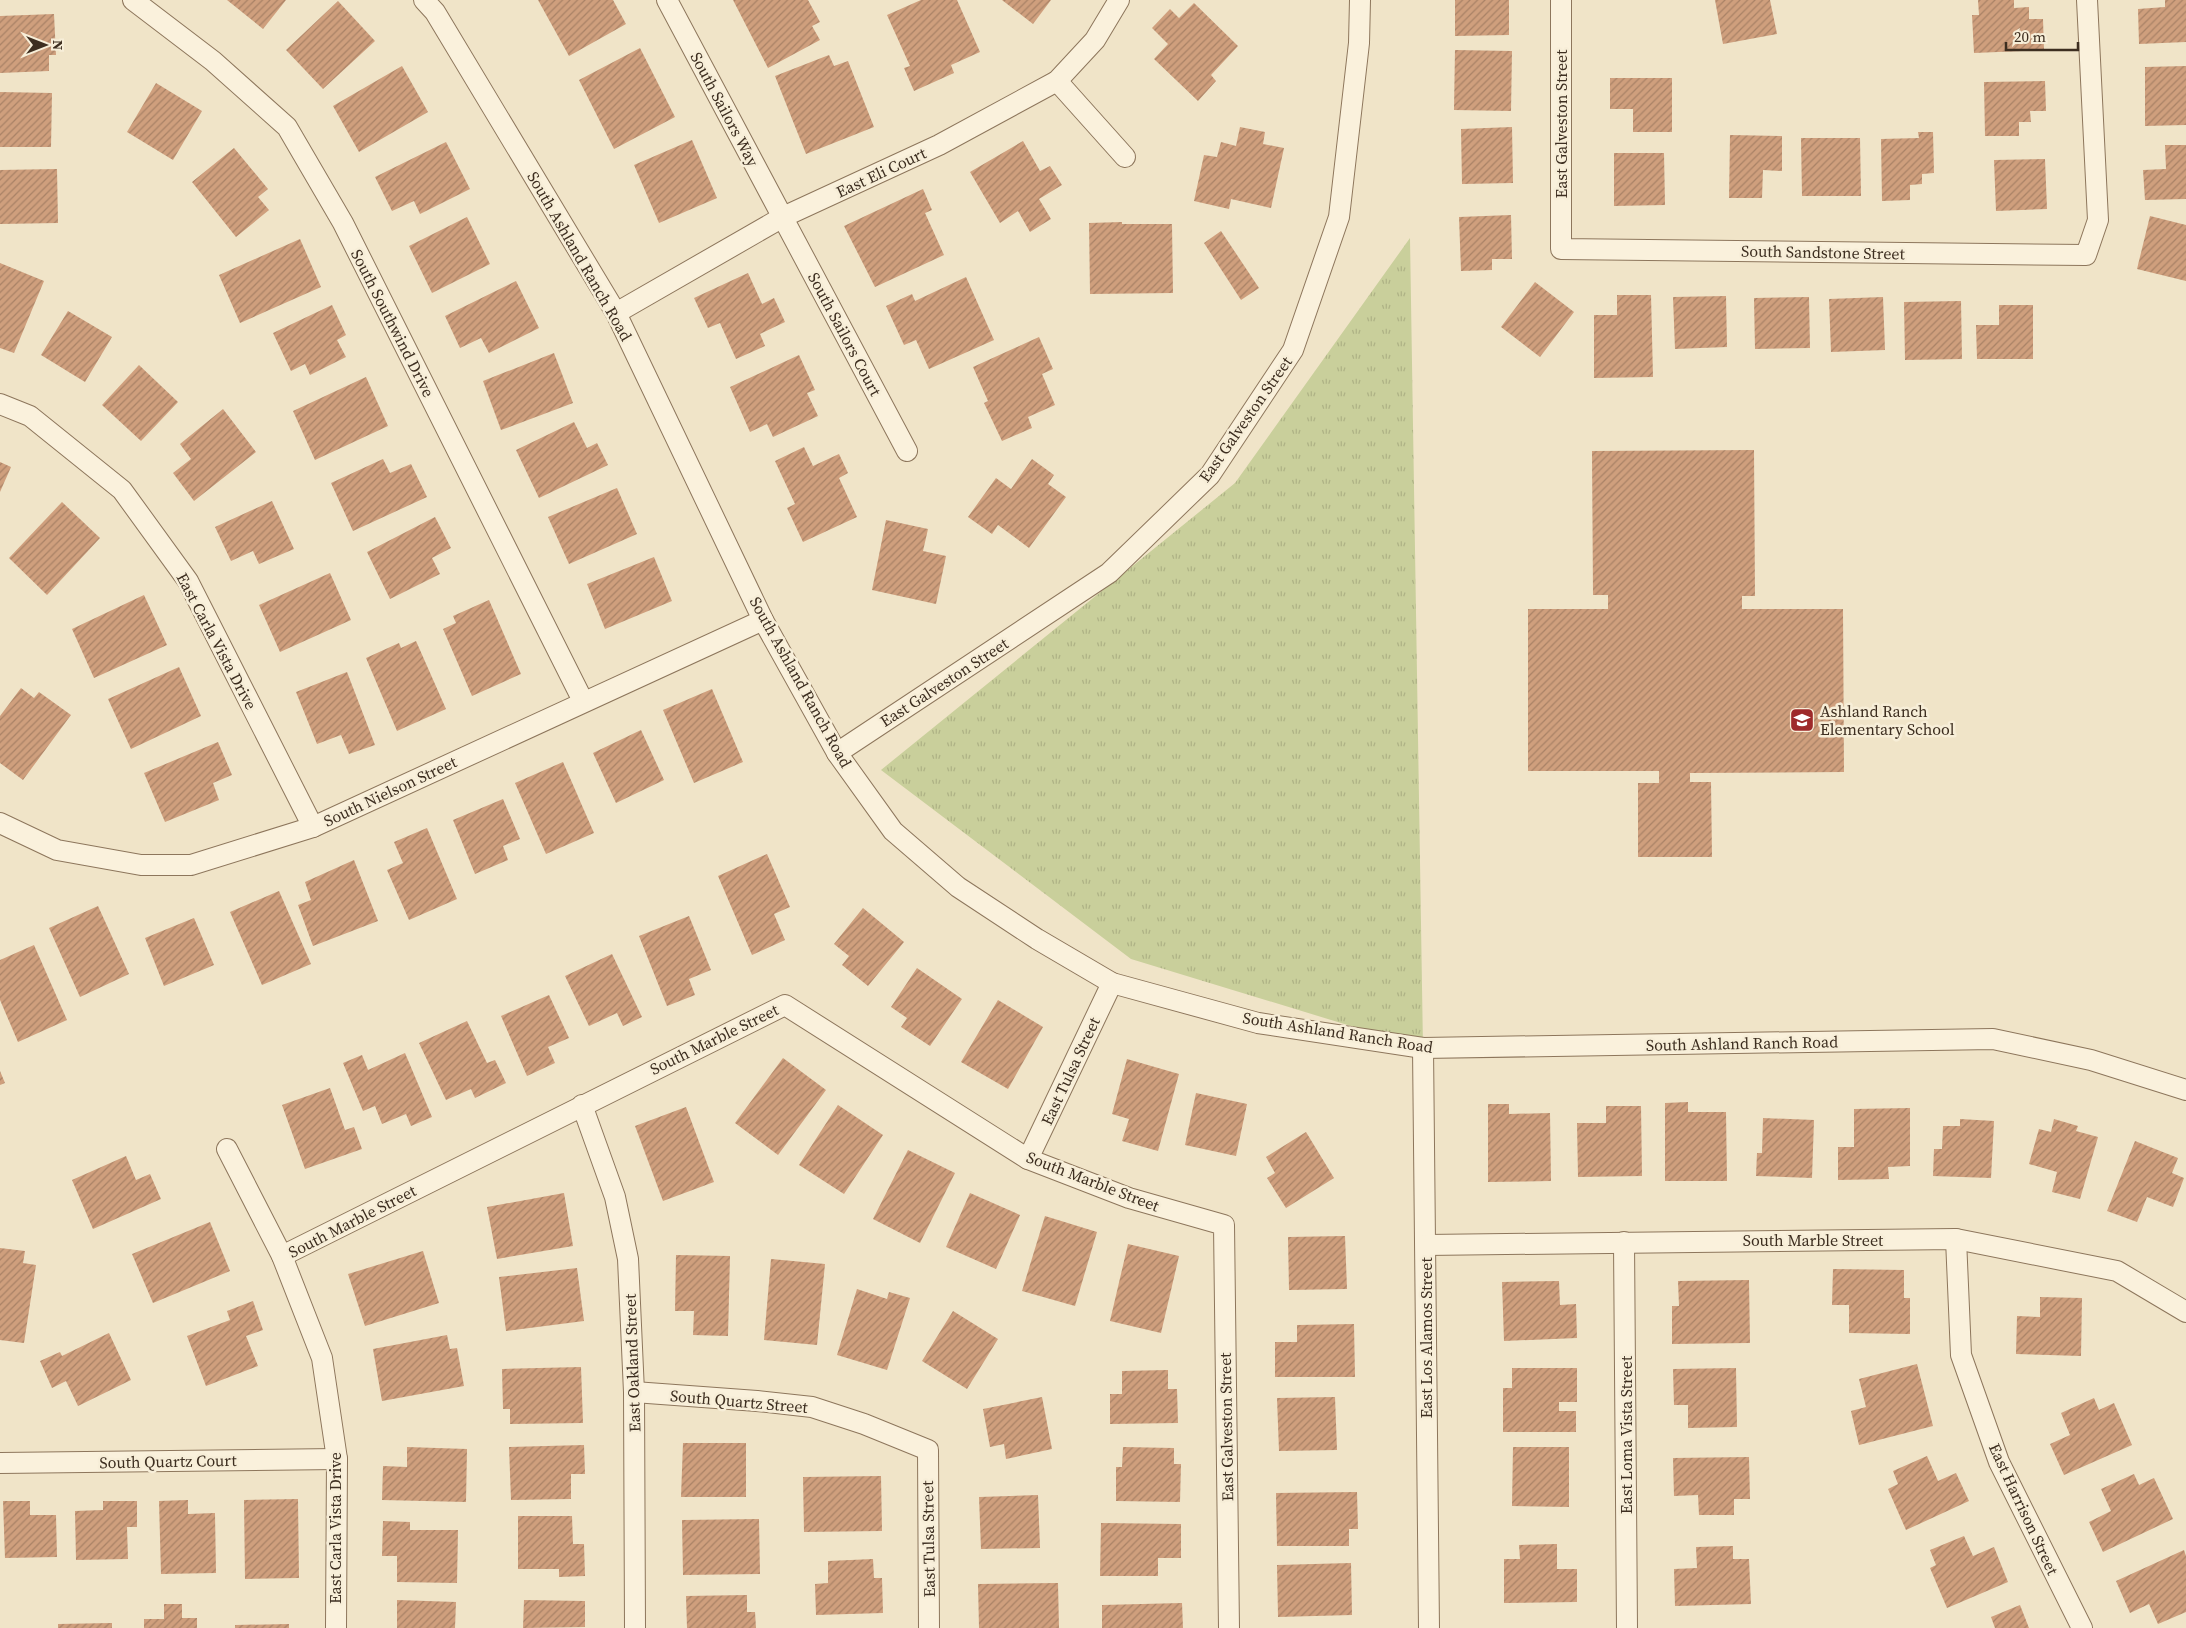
<svg xmlns="http://www.w3.org/2000/svg" width="2186" height="1628" font-family="'Source Serif 4',serif">
  <style>
    .park { fill: url(#park-tufts) }
    .building { fill: url(#building-hatch) }
    .lines { fill: none; stroke-linecap: round; stroke-linejoin: round }
    .street-casing { stroke: #8d765c; stroke-width: 22 }
    .street { stroke: #faf1dc; stroke-width: 20 }
    .labels { text-anchor: middle; dominant-baseline: central; stroke-width: 5; stroke-linejoin: round; paint-order: stroke }
    .street-label { font-size: 16px; fill: #3d2e20; stroke: #f7eed8 }
    .poi-label { font-size: 16px; fill: #3d2e20; stroke: #f7eed8; text-anchor: start }
  </style>
  <defs>
    <pattern id="park-tufts" width="24" height="20" patternUnits="userSpaceOnUse" patternTransform="scale(1.25)"><rect width="24" height="20" fill="#c9cf9b"/><path d="M3 7l-1-3M5 7V3M7 7l1-3M15 17l-1-3M17 17v-4M19 17l1-3" fill="none" stroke="#aeb285"/></pattern>
    <pattern id="building-hatch" width="6" height="6" patternUnits="userSpaceOnUse" patternTransform="scale(1.25)"><rect width="6" height="6" fill="#cf9f7d"/><path d="M-1 1l2-2M0 6l6-6M5 7l2-2" fill="none" stroke="#a98266"/></pattern>
  </defs>
  <rect width="100%" height="100%" fill="#f0e4c8"/>
  <path class="park" d="M1410 238 1423 1048 1131 959 881 770 1235 483Z"/>
  <g class="building">
    <path d="M227 0H286L263 29Z"/>
    <path d="M538 0H613L626 24 569 56Z"/>
    <path d="M733 0H808L820 22 812 26 820 40 768 68Z"/>
    <path d="M921 0H957L980 52 951 65 954 73 914 91 904 68 910 66 887 15Z"/>
    <path d="M1002 0H1051L1033 24Z"/>
    <path d="M1455 0H1509V35L1455 36Z"/>
    <path d="M1715 0H1770L1777 34 1723 44Z"/>
    <path d="M1978 0H2014V8L2029 7V19H2043L2044 50 1974 53 1972 15H1979Z"/>
    <path d="M2165 0H2186V42L2139 44 2138 9 2165 7Z"/>
    <path d="M338 1 375 41 323 89 286 50Z"/>
    <path d="M1194 3 1238 46 1211 75 1216 81 1198 101 1154 59 1168 44 1152 28 1170 9 1179 18Z"/>
    <path d="M54 14 56 55H49V71L0 73V16Z"/>
    <path d="M640 48 675 117 614 149 579 80Z"/>
    <path d="M1455 50 1512 51 1511 111 1454 110Z"/>
    <path d="M829 55 834 66 848 61 874 127 806 154 775 76Z"/>
    <path d="M402 66 428 112 359 152 333 106Z"/>
    <path d="M2186 66V125L2145 126V67Z"/>
    <path d="M1610 78H1672V132H1633V109H1610Z"/>
    <path d="M2045 81 2046 111H2030L2031 122H2019V136H1985L1984 82Z"/>
    <path d="M156 83 202 111 173 160 127 132Z"/>
    <path d="M0 92 52 93 51 147H0Z"/>
    <path d="M1240 127 1265 132 1263 144 1284 148 1271 208 1231 199 1229 209 1194 201 1204 155 1217 157 1221 142 1236 146Z"/>
    <path d="M1512 127 1513 183 1462 184 1461 129Z"/>
    <path d="M1918 132H1933L1934 173 1922 174V184L1910 185V200L1882 201 1881 139 1919 138Z"/>
    <path d="M1730 135 1782 136V171L1763 170 1762 198H1729Z"/>
    <path d="M1801 138H1860L1861 196H1802Z"/>
    <path d="M692 140 717 198 659 223 634 165Z"/>
    <path d="M1023 141 1040 171 1050 166 1062 185 1039 199 1051 219 1030 232 1018 211 1000 223 970 172Z"/>
    <path d="M446 142 470 189 420 214 414 201 392 211 375 177Z"/>
    <path d="M2165 145H2186V199L2145 200 2143 170 2166 169Z"/>
    <path d="M234 148 268 189 258 197 269 210 236 237 192 182Z"/>
    <path d="M1614 153H1664L1665 205 1614 206Z"/>
    <path d="M2045 159 2047 209 1996 211 1994 160Z"/>
    <path d="M57 169 58 223 0 224V170Z"/>
    <path d="M923 189 932 210 925 213 944 255 875 287 844 226Z"/>
    <path d="M1511 215 1512 259H1492V270L1461 271 1459 217Z"/>
    <path d="M2150 216 2186 225V281L2137 269Z"/>
    <path d="M467 217 490 264 432 293 409 246Z"/>
    <path d="M1122 222V224H1172L1173 293 1090 294 1089 223Z"/>
    <path d="M1221 231 1259 288 1241 300 1204 243Z"/>
    <path d="M300 239 321 287 240 323 219 275Z"/>
    <path d="M0 263 44 281 14 353 0 348Z"/>
    <path d="M748 273 762 304 774 298 785 322 760 334 765 346 736 359 720 323 708 328 694 298Z"/>
    <path d="M966 277 994 340 929 369 916 340 904 345 886 306 912 294 915 301Z"/>
    <path d="M516 281 539 328 489 353 481 338 460 348 445 316Z"/>
    <path d="M1535 282 1574 312 1540 357 1501 327Z"/>
    <path d="M1617 295H1651L1653 377 1594 378V315H1617Z"/>
    <path d="M1726 296 1727 347 1675 349 1673 297Z"/>
    <path d="M1809 297 1810 348 1755 349 1754 298Z"/>
    <path d="M1883 297 1885 350 1831 352 1829 299Z"/>
    <path d="M1961 301 1962 359 1905 360 1904 302Z"/>
    <path d="M332 305 346 335 337 340 346 357 310 375 305 364 291 371 273 333Z"/>
    <path d="M1999 305H2033V359H1977L1976 325H1999Z"/>
    <path d="M68 311 112 337 85 382 41 355Z"/>
    <path d="M1039 337 1053 369 1042 374 1055 405 1028 417 1032 428 1002 441 984 403 988 401 973 367Z"/>
    <path d="M554 353 573 403 501 430 483 381Z"/>
    <path d="M799 355 815 390 807 393 818 416 773 437 767 424 750 432 730 387Z"/>
    <path d="M139 365 178 402 141 441 102 405Z"/>
    <path d="M366 377 388 426 315 460 293 411Z"/>
    <path d="M223 409 256 452 194 501 173 473 191 459 180 444Z"/>
    <path d="M574 422 587 448 597 443 608 465 539 498 516 450Z"/>
    <path d="M804 447 813 466 839 454 848 473 839 478 857 517 803 542 787 508 795 504 775 461Z"/>
    <path d="M1754 450 1755 596H1742V609H1843L1844 772 1690 773V782H1711L1712 857H1638V783H1659V771H1528V609H1608V595H1593L1592 451Z"/>
    <path d="M383 459 390 473 411 464 427 497 353 531 331 483Z"/>
    <path d="M1032 459 1054 475 1048 484 1066 497 1029 548 998 525 992 534 968 517 996 478 1011 489Z"/>
    <path d="M0 462 11 467 0 492Z"/>
    <path d="M617 488 637 534 569 564 548 517Z"/>
    <path d="M272 501 294 549 259 564 253 551 231 561 215 527Z"/>
    <path d="M62 502 100 538 47 595 9 558Z"/>
    <path d="M435 517 451 548 432 558 440 574 390 599 367 552Z"/>
    <path d="M886 520 928 529 923 551 946 556 936 604 872 590Z"/>
    <path d="M654 557 672 601 605 629 587 584Z"/>
    <path d="M330 573 351 620 280 652 259 605Z"/>
    <path d="M144 595 167 645 94 678 72 629Z"/>
    <path d="M489 600 521 674 472 696 443 629 456 623 453 616Z"/>
    <path d="M416 641 446 709 397 731 366 658 399 643 401 648Z"/>
    <path d="M179 667 201 716 131 749 108 699Z"/>
    <path d="M347 672 375 745 349 754 341 735 317 744 296 692Z"/>
    <path d="M21 688 34 698 39 692 71 715 23 780 0 763V716Z"/>
    <path d="M712 689 743 762 694 783 663 710Z"/>
    <path d="M641 730 664 780 616 803 593 753Z"/>
    <path d="M218 742 232 775 213 783 219 800 165 822 144 773Z"/>
    <path d="M563 762 594 833 546 854 515 783Z"/>
    <path d="M503 799 520 839 503 846 508 860 475 874 453 820Z"/>
    <path d="M427 828 457 899 409 920 387 870 403 863 394 842Z"/>
    <path d="M767 854 790 907 774 914 785 940 752 955 718 876Z"/>
    <path d="M354 860 378 921 313 946 298 905 311 900 305 882Z"/>
    <path d="M279 891 311 964 262 985 230 912Z"/>
    <path d="M98 906 129 974 80 997 49 928Z"/>
    <path d="M863 908 904 942 868 986 842 965 849 956 834 944Z"/>
    <path d="M689 916 711 970 689 979 695 995 667 1006 639 936Z"/>
    <path d="M194 918 214 965 164 986 145 938Z"/>
    <path d="M34 945 67 1020 18 1042 0 1000V960Z"/>
    <path d="M612 954 642 1017 623 1026 617 1013 589 1026 565 976Z"/>
    <path d="M917 968 962 999 930 1046 901 1027 907 1018 891 1007Z"/>
    <path d="M549 995 569 1038 548 1047 555 1063 527 1076 501 1016Z"/>
    <path d="M998 1000 1043 1027 1008 1089 961 1062Z"/>
    <path d="M467 1021 487 1063 495 1060 506 1083 475 1098 471 1089 446 1100 419 1043Z"/>
    <path d="M405 1053 432 1117 411 1126 406 1114 382 1124 375 1106 363 1111 343 1063 362 1055 368 1070Z"/>
    <path d="M783 1058 826 1090 778 1155 735 1123Z"/>
    <path d="M1127 1059 1179 1074 1158 1151 1122 1141 1129 1119 1112 1114Z"/>
    <path d="M0 1071 5 1083 0 1085Z"/>
    <path d="M330 1088 345 1130 354 1127 362 1149 305 1169 282 1105Z"/>
    <path d="M1196 1093 1247 1104 1236 1156 1185 1145Z"/>
    <path d="M1688 1102V1112H1726L1727 1181H1665V1103Z"/>
    <path d="M1488 1104H1509V1114L1550 1113 1551 1181 1488 1182Z"/>
    <path d="M838 1105 883 1135 844 1194 799 1165Z"/>
    <path d="M1606 1106H1641L1642 1176 1578 1177 1577 1123H1606Z"/>
    <path d="M686 1107 714 1182 663 1201 635 1126Z"/>
    <path d="M1910 1108V1166L1888 1167 1889 1179 1838 1180V1147H1854V1109Z"/>
    <path d="M1763 1118 1814 1120 1812 1178 1756 1176 1757 1153H1762Z"/>
    <path d="M1960 1119 1994 1121 1991 1178 1933 1176 1934 1149H1942L1943 1126H1960Z"/>
    <path d="M2054 1119 2078 1126 2076 1131 2098 1137 2080 1199 2052 1192 2057 1172 2029 1164 2039 1129 2051 1132Z"/>
    <path d="M1306 1132 1334 1178 1286 1208 1267 1178 1275 1173 1266 1157Z"/>
    <path d="M2135 1141 2178 1158 2172 1173 2184 1178 2173 1207 2147 1197 2137 1222 2107 1211Z"/>
    <path d="M908 1150 955 1173 920 1243 873 1219Z"/>
    <path d="M126 1156 136 1180 150 1174 161 1199 93 1229 72 1180Z"/>
    <path d="M564 1193 573 1246 497 1259 487 1207Z"/>
    <path d="M970 1193 1020 1215 996 1269 946 1247Z"/>
    <path d="M1045 1216 1097 1232 1075 1306 1022 1291Z"/>
    <path d="M210 1222 230 1271 153 1303 132 1254Z"/>
    <path d="M1345 1236 1347 1289 1289 1290 1288 1237Z"/>
    <path d="M1128 1244 1179 1256 1161 1333 1110 1321Z"/>
    <path d="M0 1248 25 1251 23 1263 36 1265 24 1343 0 1340Z"/>
    <path d="M423 1251 439 1303 365 1326 348 1274Z"/>
    <path d="M676 1255 730 1256 728 1336 693 1335 694 1311H675Z"/>
    <path d="M771 1259 825 1264 817 1345 764 1340Z"/>
    <path d="M577 1268 584 1321 506 1331 499 1277Z"/>
    <path d="M1833 1269 1904 1270V1298H1910V1334L1849 1333V1305H1832Z"/>
    <path d="M1749 1280 1750 1343 1672 1344V1306H1679L1678 1281Z"/>
    <path d="M1559 1281 1560 1305 1576 1304 1577 1338 1504 1341 1502 1282Z"/>
    <path d="M857 1289 887 1299 889 1292 910 1298 887 1370 837 1355Z"/>
    <path d="M2040 1297 2082 1298 2081 1356 2016 1354 2017 1316 2040 1317Z"/>
    <path d="M253 1301 263 1330 246 1336 258 1366 206 1386 187 1336 230 1320 227 1311Z"/>
    <path d="M953 1311 998 1339 967 1389 922 1361Z"/>
    <path d="M1354 1324 1355 1377H1275V1342H1297V1325Z"/>
    <path d="M109 1333 131 1380 78 1406 66 1381 52 1388 40 1361 60 1352 62 1356Z"/>
    <path d="M447 1335 450 1349 457 1348 464 1386 382 1401 373 1349Z"/>
    <path d="M1917 1364 1933 1426 1859 1445 1851 1411 1866 1407 1859 1379Z"/>
    <path d="M581 1367 583 1423 510 1424V1409H503L502 1369Z"/>
    <path d="M1512 1368H1577V1402H1559V1411H1576V1432H1503V1388H1512Z"/>
    <path d="M1736 1368 1737 1427 1688 1428V1405H1674L1673 1369Z"/>
    <path d="M1168 1370V1389H1177L1178 1423 1110 1424V1394H1122V1371Z"/>
    <path d="M1042 1397 1052 1449 1006 1459 1004 1444 990 1447 983 1409Z"/>
    <path d="M1335 1397 1337 1450 1279 1451 1277 1398Z"/>
    <path d="M2094 1398 2099 1410 2114 1403 2132 1445 2064 1475 2050 1444 2070 1435 2061 1413Z"/>
    <path d="M683 1443H746V1497H681Z"/>
    <path d="M584 1445 585 1474H571V1499L511 1500 509 1447Z"/>
    <path d="M407 1447 467 1449 466 1502 382 1500 383 1466 407 1467Z"/>
    <path d="M1123 1447 1174 1448V1464H1181L1180 1502 1116 1501V1467H1122Z"/>
    <path d="M1513 1447H1569V1507L1512 1506Z"/>
    <path d="M1927 1456 1938 1481 1956 1473 1969 1501 1906 1530 1888 1489 1898 1484 1893 1471Z"/>
    <path d="M1749 1457 1750 1499H1734V1515H1699L1698 1495 1674 1496 1673 1458Z"/>
    <path d="M2134 1474 2139 1485 2154 1478 2173 1519 2103 1552 2089 1522 2111 1511 2101 1489Z"/>
    <path d="M881 1476 882 1531 804 1532 803 1477Z"/>
    <path d="M1357 1492 1358 1529H1349V1546H1277L1276 1493Z"/>
    <path d="M1038 1495 1040 1548 981 1549 979 1497Z"/>
    <path d="M298 1499 299 1578 245 1579 244 1500Z"/>
    <path d="M188 1500V1514L215 1513 216 1573 161 1574 159 1501Z"/>
    <path d="M3 1501H30V1515H56L57 1557 5 1558Z"/>
    <path d="M103 1501H137V1527H127L128 1559 76 1560 75 1511 103 1510Z"/>
    <path d="M518 1516H572L573 1544H584L585 1576 559 1577V1569H518Z"/>
    <path d="M759 1519 760 1574 683 1575 682 1520Z"/>
    <path d="M383 1521 410 1522V1530H458L457 1583 397 1582V1556H382Z"/>
    <path d="M1101 1523 1181 1524V1558H1158V1576H1100Z"/>
    <path d="M1964 1536 1973 1556 1994 1547 2008 1582 1947 1608 1930 1568 1936 1565 1930 1550Z"/>
    <path d="M1557 1544V1569H1577V1602L1504 1603V1559H1520L1519 1545Z"/>
    <path d="M1733 1546V1559H1749L1751 1604 1675 1606 1674 1569 1697 1568 1696 1547Z"/>
    <path d="M2184 1550 2186 1556V1612L2158 1624 2149 1604 2130 1613 2116 1581Z"/>
    <path d="M873 1559 874 1578H882L883 1613 816 1615 815 1584 828 1583V1561Z"/>
    <path d="M1351 1563 1352 1615 1278 1617 1277 1565Z"/>
    <path d="M1058 1583 1059 1628H979L978 1584Z"/>
    <path d="M747 1595V1612H755L756 1628H687L686 1596Z"/>
    <path d="M397 1600 456 1602 455 1628H397Z"/>
    <path d="M524 1600 585 1601V1627L523 1628Z"/>
    <path d="M1182 1603 1183 1628H1102V1605Z"/>
    <path d="M164 1604H182V1618H197V1628H144V1619H164Z"/>
    <path d="M2020 1605 2029 1628H1995L1991 1617Z"/>
    <path d="M112 1623V1628H58V1624Z"/>
    <path d="M289 1624V1628H235V1625Z"/>
  </g>
  <g class="lines">
    <defs>
      <g id="street">
        <path d="M133 0 213 61 287 127 343 223 583 701"/>
        <path d="M424 0 435 12 616 313 763 620 837 753 893 831 958 887 1037 939 1112 983 1258 1023 1423 1048 1993 1039 2091 1060 2186 1090"/>
        <path d="M667 0 907 451"/>
        <path d="M1561 0V249L2086 255 2098 220 2087 0"/>
        <path d="M1057 81 1125 157"/>
        <path d="M616 313 783 217 939 145 1057 81 1095 40 1119 0"/>
        <path d="M0 404 30 416 122 490 188 581 313 827"/>
        <path d="M837 753 1109 573 1210 475 1293 350 1339 217 1359 43 1360 0"/>
        <path d="M0 823 57 850 141 865H191L313 827 763 620"/>
        <path d="M1423 1048 1429 1628"/>
        <path d="M582 1105 615 1197 628 1259 634 1392 635 1628"/>
        <path d="M227 1149 282 1256 322 1358 337 1459 336 1628"/>
        <path d="M1028 1159 1112 983"/>
        <path d="M1956 1239 1961 1355 1999 1462 2082 1628"/>
        <path d="M1624 1242 1627 1628"/>
        <path d="M1426 1245 1956 1239 2117 1271 2186 1312"/>
        <path d="M282 1256 785 1005 1028 1159 1129 1198 1224 1225 1229 1628"/>
        <path d="M634 1392 757 1401 812 1407 864 1424 928 1450 929 1628"/>
        <path d="M0 1463 337 1459"/>
      </g>
    </defs>
    <use href="#street" class="street-casing"/>
    <use href="#street" class="street"/>
  </g>
  <defs>
    <symbol id="school-square" viewBox="-11 -11 22 22"><rect x="-9" y="-9" width="18" height="18" rx="4" fill="#9e2a2b" stroke="#f7eed8"/><path d="M0-5L7-2L0 1L-7-2ZM-4 1L0 2.5L4 1V4Q0 6-4 4Z" fill="#fff"/></symbol>
  </defs>
  <g fill-rule="evenodd">
    <use href="#school-square" x="1788" y="706" width="28" height="28"/>
  </g>
  <g class="labels">
    <g class="street-label">
      <text transform="translate(725 109) rotate(62)">South Sailors Way</text>
      <text transform="translate(1561 124) rotate(-90)">East Galveston Street</text>
      <text transform="translate(881 172) rotate(-25)">East Eli Court</text>
      <text transform="translate(1823 252) rotate(1)">South Sandstone Street</text>
      <text transform="translate(580 256) rotate(60)">South Ashland Ranch Road</text>
      <text transform="translate(393 323) rotate(63)">South Southwind Drive</text>
      <text transform="translate(845 334) rotate(62)">South Sailors Court</text>
      <text transform="translate(1245 419) rotate(-55)">East Galveston Street</text>
      <text transform="translate(217 641) rotate(62)">East Carla Vista Drive</text>
      <text transform="translate(801 682) rotate(61)">South Ashland Ranch Road</text>
      <text transform="translate(944 682) rotate(-33)">East Galveston Street</text>
      <text transform="translate(390 791) rotate(-25)">South Nielson Street</text>
      <text transform="translate(1338 1032) rotate(9)">South Ashland Ranch Road</text>
      <text transform="translate(714 1039) rotate(-26)">South Marble Street</text>
      <text transform="translate(1742 1043) rotate(-1)">South Ashland Ranch Road</text>
      <text transform="translate(1070 1071) rotate(-65)">East Tulsa Street</text>
      <text transform="translate(1093 1181) rotate(21)">South Marble Street</text>
      <text transform="translate(352 1221) rotate(-27)">South Marble Street</text>
      <text x="1813" y="1240">South Marble Street</text>
      <text transform="translate(1426 1338) rotate(-90)">East Los Alamos Street</text>
      <text transform="translate(632 1363) rotate(-92)">East Oakland Street</text>
      <text transform="translate(739 1401) rotate(5)">South Quartz Street</text>
      <text transform="translate(1226 1427) rotate(-91)">East Galveston Street</text>
      <text transform="translate(1626 1435) rotate(-90)">East Loma Vista Street</text>
      <text transform="translate(168 1461) rotate(-1)">South Quartz Court</text>
      <text transform="translate(2024 1509) rotate(65)">East Harrison Street</text>
      <text transform="translate(335 1528) rotate(-90)">East Carla Vista Drive</text>
      <text transform="translate(928 1539) rotate(-91)">East Tulsa Street</text>
    </g>
    <g class="poi-label">
      <text x="1820" y="711">Ashland Ranch<tspan x="1820" dy="18">Elementary School</tspan></text>
    </g>
  </g>
  <g transform="translate(45 45) rotate(90)" stroke="#f7eed8" stroke-width="4" paint-order="stroke">
  <path d="M0-4L9 19L0 12L-9 19Z" fill="#3d2e20"/>
  <text y="-8" font-size="14" font-weight="bold" text-anchor="middle" fill="#3d2e20">N</text>
  </g>
  <path d="M2006 42v8h72v-8" fill="none" stroke="#3d2e20" stroke-width="2.5"/>
  <text x="2014" y="42" font-size="15" fill="#3d2e20" stroke="#f7eed8" stroke-width="4" paint-order="stroke">20 m</text>
</svg>
